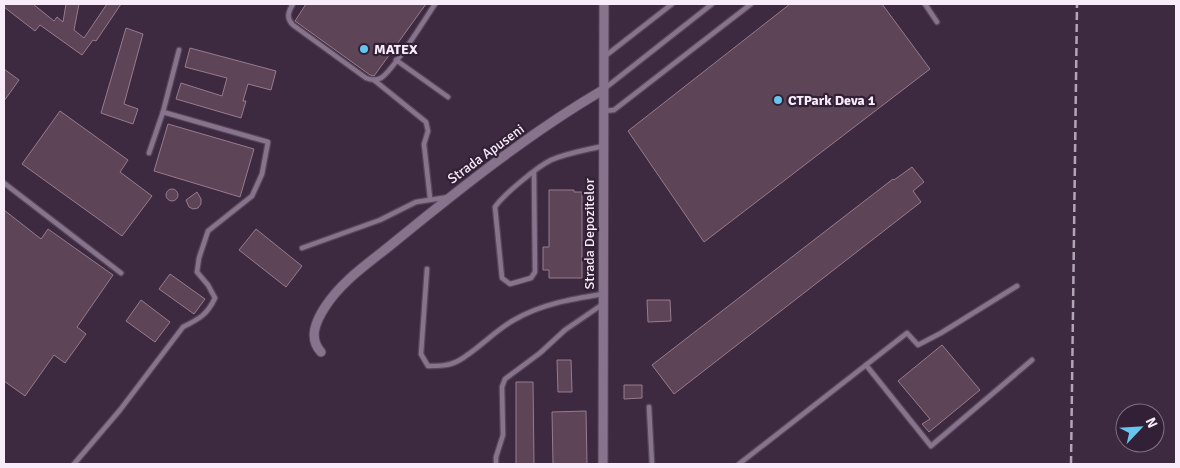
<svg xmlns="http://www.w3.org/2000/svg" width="1180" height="468" font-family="Signika,sans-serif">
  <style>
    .building { fill: #5e4457; stroke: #987b8f }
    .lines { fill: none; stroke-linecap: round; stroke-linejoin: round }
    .lane-casing { stroke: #56465a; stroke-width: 7 }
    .street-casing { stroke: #56465a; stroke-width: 11 }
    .lane { stroke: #88738d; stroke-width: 4.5 }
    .street { stroke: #88738d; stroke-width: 9 }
    .rail { stroke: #b3a4b6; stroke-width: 2.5; stroke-dasharray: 8 4; stroke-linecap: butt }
    .poi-dot { fill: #65c5ee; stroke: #322036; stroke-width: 2 }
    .labels { text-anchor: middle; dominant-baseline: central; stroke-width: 4.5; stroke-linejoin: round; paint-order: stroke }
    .poi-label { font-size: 14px; font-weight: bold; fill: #f8ebfa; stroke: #322036; text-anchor: start }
    .street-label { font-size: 14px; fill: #f8ebfa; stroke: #322036 }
  </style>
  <rect width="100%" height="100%" fill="#3d2a40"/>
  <g class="building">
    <path d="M4 4H33L54 21 57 17 63 22 66 4H79L74 30 84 38 107 4H121L96 41 93 40 82 55 40 25 35 31 4 7Z"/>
    <path d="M306 4H426L374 76 370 75 295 21Z"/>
    <path d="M790 4H882L930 69 704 242 628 131Z"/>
    <path d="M126 28 143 34 124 104 138 109 133 124 101 113Z"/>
    <path d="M190 48 276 71 271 90 248 84 243 101H246L241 118 176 99 181 83 222 96 227 78 185 67Z"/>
    <path d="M4 69 19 80 4 101Z"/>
    <path d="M60 111 128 160 120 172 152 196 122 236 22 164Z"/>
    <path d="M168 124 254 149 240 197 154 171Z"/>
    <path d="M912 167 924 182 913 191 921 202 674 394 652 365 893 179 894 180Z"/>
    <circle cx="172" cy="195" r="6"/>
    <path d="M549 190H574V192H582V278H549V270H543V247H549Z"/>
    <path d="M197 192 201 199V204L198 208 193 209 189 207 186 200Z"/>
    <path d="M4 210 41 239 48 229 113 275 77 327 86 334 65 363 54 355 25 396 4 381Z"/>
    <path d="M256 229 302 266 286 287 239 250Z"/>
    <path d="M170 274 205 299 194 314 159 289Z"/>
    <path d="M141 300 170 322 155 342 126 321Z"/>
    <path d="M647 300H670L671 321 648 322Z"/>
    <path d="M942 345 980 390 929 432 922 424 930 419 898 381Z"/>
    <path d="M557 360H571L572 392H558Z"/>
    <path d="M516 382H533L534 464H516Z"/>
    <path d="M624 385H642V398L624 399Z"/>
    <path d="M586 411 587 464H553L552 412Z"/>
  </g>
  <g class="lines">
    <defs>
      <g id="lane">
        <path d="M293 4C288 12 286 18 293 25L366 78C371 80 376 81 381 78 394 70 425 19 435 4"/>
        <path d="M925 4 937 22"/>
        <path d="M604 57 672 4"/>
        <path d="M396 60 448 97"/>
        <path d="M374 80 426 122 428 131 424 144 430 198"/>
        <path d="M604 89 712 4"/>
        <path d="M604 111 614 110 751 4"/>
        <path d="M149 153 163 112 179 50"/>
        <path d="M534 173 535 272 531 278 510 284 502 278 495 207C503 195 537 167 551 160 567 153 586 150 603 146"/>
        <path d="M4 183 121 273"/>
        <path d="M302 248 380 220 416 202 449 197"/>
        <path d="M427 269 421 354 428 366C438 366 449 366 458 361 478 350 494 331 514 320 541 304 572 299 603 294"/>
        <path d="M866 365 931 446 1032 360"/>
        <path d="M649 407 652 464"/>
        <path d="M74 464 120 410 183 327C199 319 207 315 215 298L208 285 197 272 199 258 208 231 252 196 262 174 268 142 163 112"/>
        <path d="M496 464V457L503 435 502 387 505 379 540 353 565 330 603 304"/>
        <path d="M739 464 907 333 918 345 941 333 1017 286"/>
      </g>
      <g id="street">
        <path d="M321 352C308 338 316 321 325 307 343 279 372 261 397 240 462 187 531 132 603 90"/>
        <path d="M603 464 604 4"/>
      </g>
    </defs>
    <use href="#lane" class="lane-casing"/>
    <use href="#street" class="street-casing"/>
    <use href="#lane" class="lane"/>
    <use href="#street" class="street"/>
    <path class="rail" d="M1071 464 1077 4"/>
  </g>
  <g class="poi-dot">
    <circle cx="364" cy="49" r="5"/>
    <circle cx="778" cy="100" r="5"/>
  </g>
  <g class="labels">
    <g class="poi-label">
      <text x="374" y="49">MATEX</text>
      <text x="788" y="100">CTPark Deva 1</text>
    </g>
    <g class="street-label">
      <text transform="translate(486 154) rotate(-36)">Strada Apuseni</text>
      <text transform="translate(589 234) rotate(-90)">Strada Depozitelor</text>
    </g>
  </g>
  <rect width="1180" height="468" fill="none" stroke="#f8ebfa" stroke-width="10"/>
  <g transform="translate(1140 428) rotate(65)"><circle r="24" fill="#322036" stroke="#817184"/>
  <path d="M0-4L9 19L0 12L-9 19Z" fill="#65c5ee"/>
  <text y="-8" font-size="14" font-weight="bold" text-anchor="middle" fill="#f8ebfa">N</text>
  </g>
</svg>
